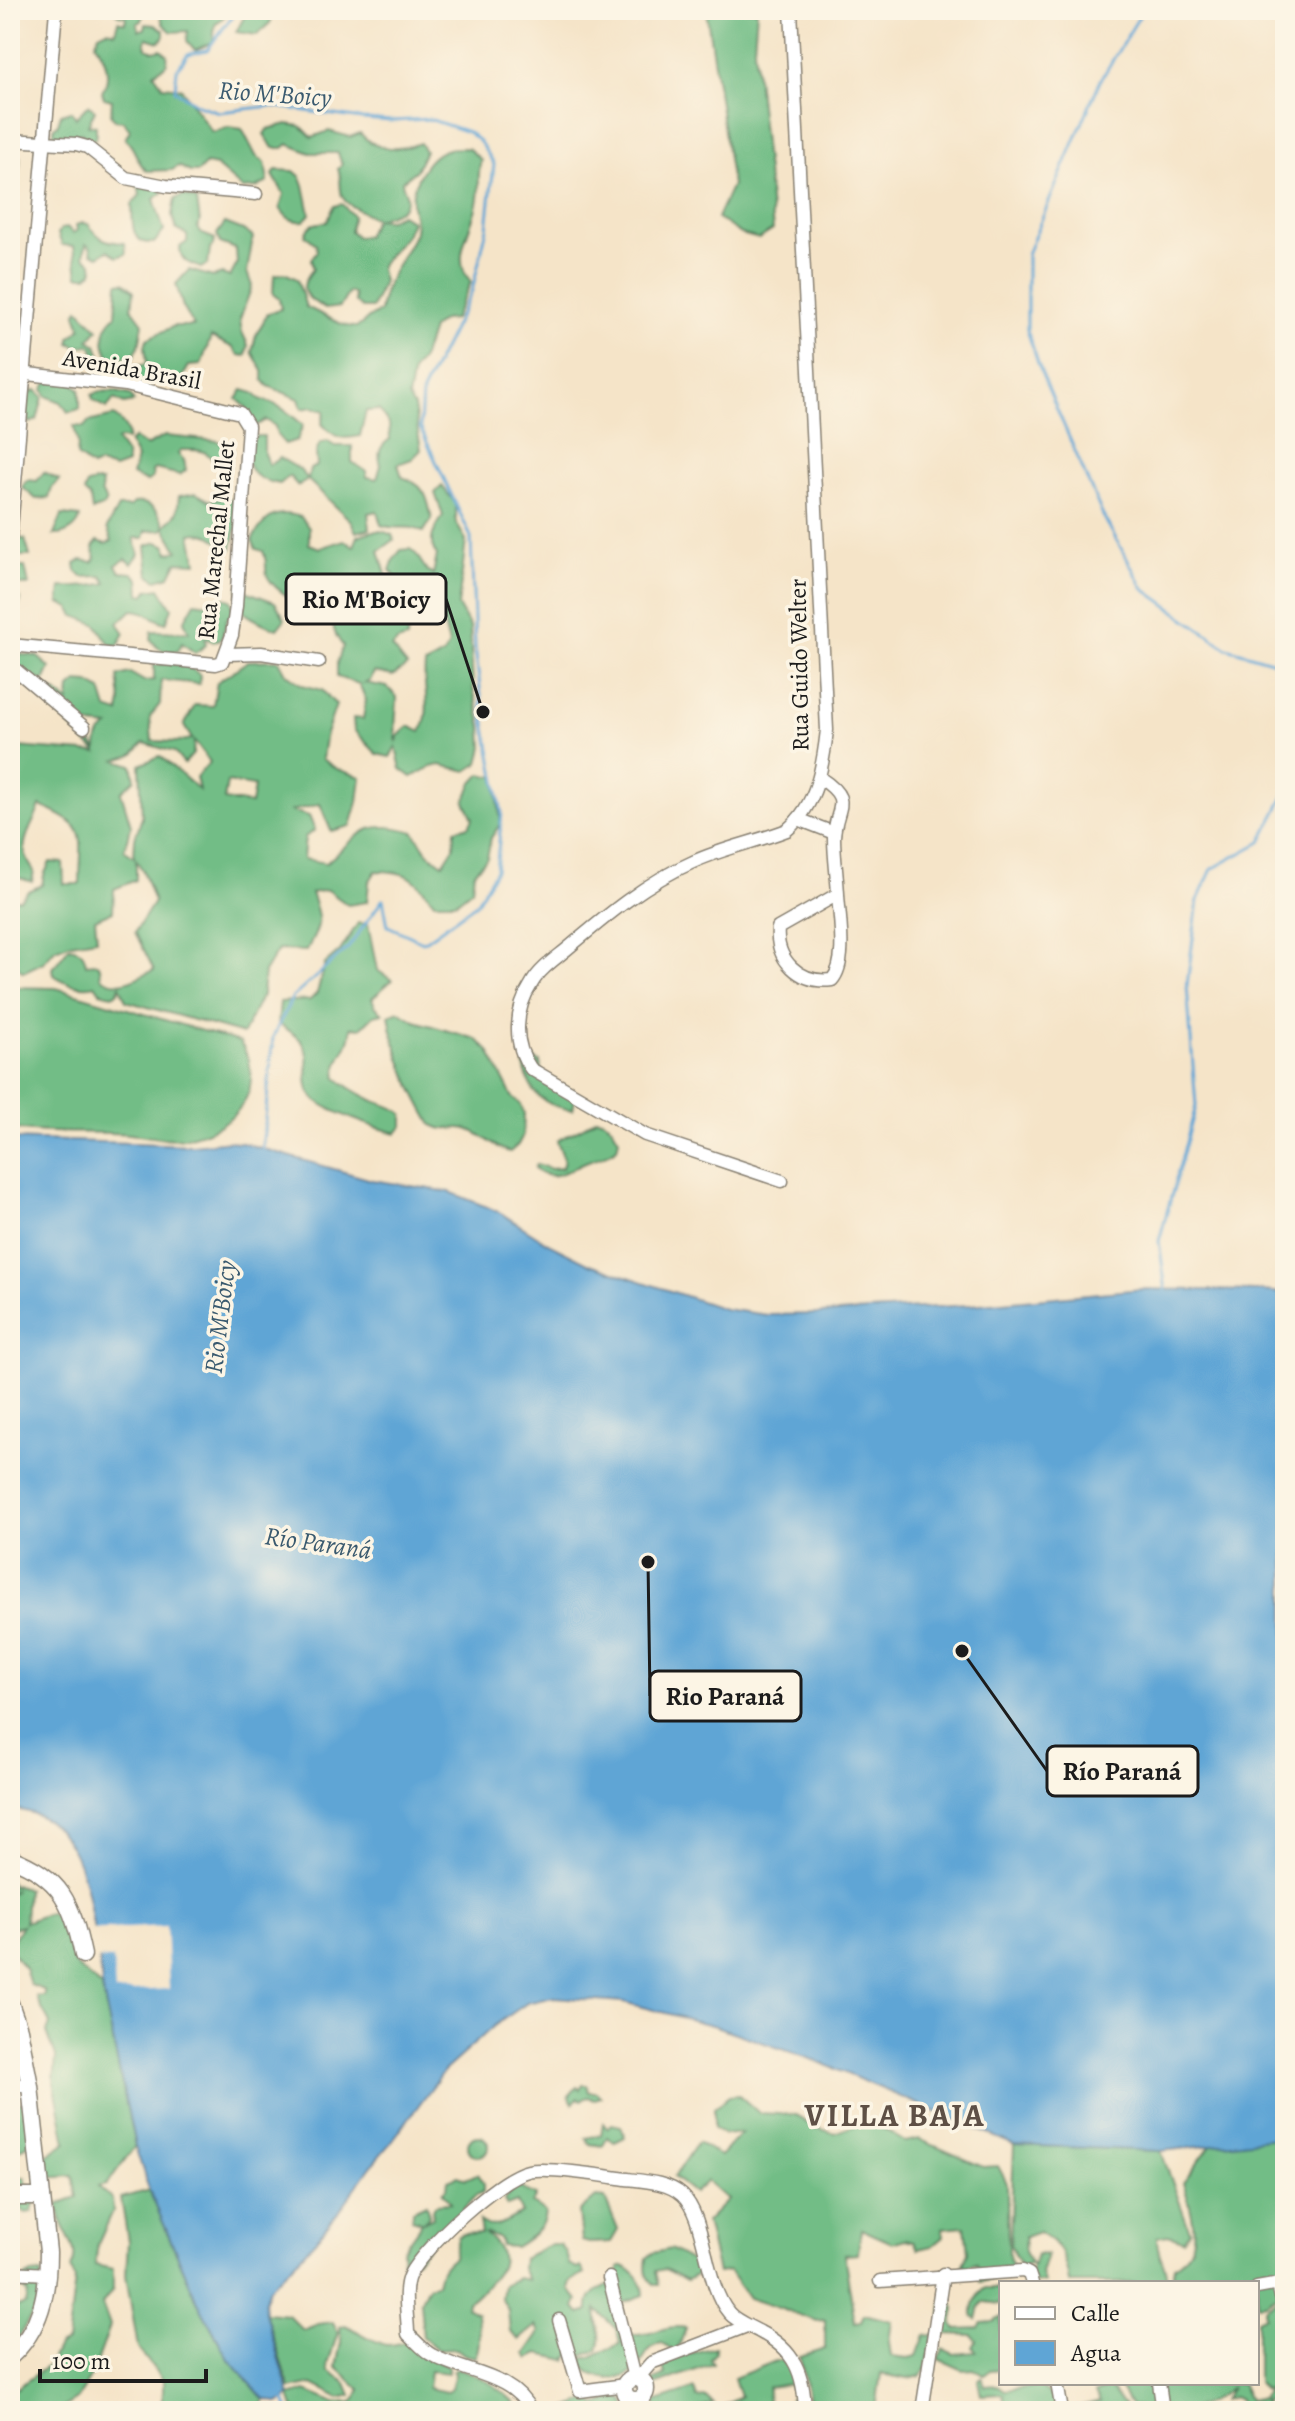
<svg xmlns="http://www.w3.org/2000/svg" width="1295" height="2421" font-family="Alegreya,serif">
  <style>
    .forest { fill: #72bd86; stroke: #476c51; stroke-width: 2; fill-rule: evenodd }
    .water { fill: #5fa5d5; stroke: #3e6078; stroke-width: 2 }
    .pier { fill: #f5e4c8 }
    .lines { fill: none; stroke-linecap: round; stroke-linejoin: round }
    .stream { stroke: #5fa5d5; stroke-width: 3 }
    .minor-casing { stroke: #888072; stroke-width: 15 }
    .tertiary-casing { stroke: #888072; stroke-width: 19 }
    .minor { stroke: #fff; stroke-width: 12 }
    .tertiary { stroke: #fff; stroke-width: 16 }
    .labels { text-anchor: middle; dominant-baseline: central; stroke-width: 7; stroke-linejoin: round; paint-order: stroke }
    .street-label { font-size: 24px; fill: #1c1c1c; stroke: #fcf5e5 }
    .water-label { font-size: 26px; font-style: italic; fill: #3a5a6f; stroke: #fcf5e5 }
    .district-label { font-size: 32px; font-weight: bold; letter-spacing: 2px; fill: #5e5046; stroke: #fcf5e5 }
    .leader { fill: none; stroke: #1c1c1c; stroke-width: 3 }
    .callout-dot { fill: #1c1c1c; stroke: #fcf5e5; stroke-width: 3 }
    .callout { fill: #fcf5e5; stroke: #1c1c1c; stroke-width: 3 }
    .callout-label { font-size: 26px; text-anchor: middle; font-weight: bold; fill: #1c1c1c }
  </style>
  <rect width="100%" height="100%" fill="#fcf5e5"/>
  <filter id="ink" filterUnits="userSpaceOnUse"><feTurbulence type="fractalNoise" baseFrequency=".0125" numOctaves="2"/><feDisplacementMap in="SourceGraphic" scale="16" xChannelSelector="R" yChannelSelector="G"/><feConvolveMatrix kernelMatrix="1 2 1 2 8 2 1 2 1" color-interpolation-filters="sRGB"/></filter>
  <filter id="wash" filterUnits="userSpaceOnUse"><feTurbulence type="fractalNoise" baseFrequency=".006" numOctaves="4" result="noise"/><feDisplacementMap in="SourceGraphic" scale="32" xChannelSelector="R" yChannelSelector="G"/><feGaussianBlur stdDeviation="1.8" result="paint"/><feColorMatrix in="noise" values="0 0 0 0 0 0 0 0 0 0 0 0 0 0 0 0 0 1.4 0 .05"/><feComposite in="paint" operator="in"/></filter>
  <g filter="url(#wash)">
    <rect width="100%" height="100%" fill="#f5e4c8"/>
    <g class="forest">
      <path d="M114 10H144L142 21 137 24 139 30 145 29 146 24 155 25 164 30V36L160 42 147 38 145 43 146 48 154 51 161 49 167 54C169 68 163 65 154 73L163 86 181 88 212 132 229 127 242 129 256 156 265 162 268 182 256 188 243 189 216 166 206 164 198 172H190L179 166 172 170 147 171C135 161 137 149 125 139L130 130 123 121 115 120 111 116 112 100 104 98 102 92C112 77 106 56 95 43L99 34 107 30 115 32 118 21 125 23 126 16 118 15Z"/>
      <path d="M159 10H231L215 25 213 42 195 50 187 41 188 31 172 32 163 24Z"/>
      <path d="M248 10H275L270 23 257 35 236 32Z"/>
      <path d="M706 10H757L754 48 773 230 759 239 741 234 717 218 732 185Z"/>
      <path d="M88 105 95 110 88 125 96 126V138L86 141 82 133 77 134 75 141H71L67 137 60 142 54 138V127L58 124 61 114 71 111 76 118Z"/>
      <path d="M287 124 301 126 312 137 329 131 350 137 360 133C375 151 399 151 420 143L425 151 416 170 402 181C402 186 405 190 406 194 409 212 388 214 377 219L388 220 401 214 412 221 406 235 382 263 380 269 383 282 372 308H362L355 302 354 294 349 292 340 307 325 309C304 296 296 290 313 269L311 259 317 251 316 244 305 235C309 223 316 223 327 222L334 206 342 204 353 216 350 231 357 237 366 236 375 219C366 213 346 206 342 196 339 187 342 178 338 169L342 165 338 153H310L288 144 283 148H273L264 134 268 129Z"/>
      <path d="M468 148 481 160C477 174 480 185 478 198 475 227 448 256 471 282L454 319 443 320 432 329 422 359 413 370 408 398 414 407 421 450 412 459 398 464 402 477C425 484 428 498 432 520L423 532C406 523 397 531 381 525L377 511 368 513 370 529 356 532 351 521 308 480 298 486 289 476 280 484C252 480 236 462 256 436H264V454L269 465 280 458 299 469 308 479 310 469 317 466 316 453 320 443 328 441 334 446H352V462L366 471 367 477 377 479 381 465C377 453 380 446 390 439L389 424 379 410 366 411 360 436C342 440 335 438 322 424L325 411 312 407 302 409 299 399 268 386 263 380V371L252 352 256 335 268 313 281 309 279 299 273 294 274 275 285 273 297 279 306 307C318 311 349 332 359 326 368 320 368 316 380 312 384 281 398 265 412 239 420 225 412 217 412 202 412 182 428 153 449 149 455 148 462 148 468 148Z"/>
      <path d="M10 149 20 157C20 168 20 176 10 182Z"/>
      <path d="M276 170 294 171 301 177 304 185 310 214 304 221C292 222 287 219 280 208L284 194 273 175Z"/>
      <path d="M137 181 160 187 163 193 154 199 164 231 154 243C129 245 133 221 132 204L140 195Z"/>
      <path d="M184 195 197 200 200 222 197 228 200 233 215 239 214 245 210 249 208 264 201 268C189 264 180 261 180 247L187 242V235L176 229 172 215 175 199Z"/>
      <path d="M82 223 88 224C100 239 104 242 125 243L126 254 117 257 108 250 99 256 92 253 90 246 86 244 84 256 92 263 93 271 88 276H78L74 246 62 245 58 234 61 229 68 228 73 233 77 230 76 225Z"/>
      <path d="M225 223 243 230 253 237 247 272 252 286 240 319 242 332 248 345 246 356 238 355 232 347 211 337 201 365 189 366 181 380H160L153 384 132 379 129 371 133 364 139 366 147 364 145 346 147 339 174 326H194L183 307 176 284 189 270 213 277 222 274 230 277 237 264 236 249 220 243 217 234Z"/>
      <path d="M124 282 134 291 132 308 143 323 139 346 133 357H110C100 342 103 325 116 315L118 283Z"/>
      <path d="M79 309 98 329 89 340 97 345 105 368H97L93 348 89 345 78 347 70 343V338L81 328 76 314Z"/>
      <path d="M10 333 19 338 24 350 17 363 10 364Z"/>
      <path d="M59 379 71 381 80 390V409L68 412 61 402 46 396 43 389 47 383Z"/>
      <path d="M36 390 43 397 37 420 30 423 26 416 27 394Z"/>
      <path d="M243 390 254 393C260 402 267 400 276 405 286 410 295 418 303 425L297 440 285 444 277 435 275 426 266 420 255 426 249 422 246 407 237 399Z"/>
      <path d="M112 391 130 395 134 402 124 404 114 399 107 408 93 400 92 395 98 392Z"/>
      <path d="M114 416C122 422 130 430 127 440L120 439 117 441 126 454 127 464 114 469 99 464 92 467 77 456 78 443 74 426 84 427 88 422Z"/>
      <path d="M165 436 218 441 233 450 231 457 223 461 213 460C204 448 195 450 181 450L178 454 184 460 186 470 180 475 155 469 152 471 153 477 147 482 132 475 137 458 129 443 134 438 146 446Z"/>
      <path d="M44 472 59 480 52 488 49 498 36 499 22 487 27 480 37 481Z"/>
      <path d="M95 482H102L101 492 106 502 104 506 92 511 90 498 84 492 87 484Z"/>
      <path d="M442 486 456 504V523L466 540 458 606 470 627 473 689 482 726 483 748 479 763 467 771 440 765 431 767 412 777 401 769 396 747 390 757 377 754 354 730 353 718 363 719 366 700 359 684 337 677V663L343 646C333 633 331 625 336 609L323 598 320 578 310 579 306 597 293 600C284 594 267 583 266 571 266 563 266 559 263 551L256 549 252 540C265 517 275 509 301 517L309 528V544L320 548 344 540 354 546 358 536C371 531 379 528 392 535L394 540 379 551 386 574 385 581 368 593 353 594 352 602 367 615 373 613 372 599 381 594C400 603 409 619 407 639L397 642 392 648 407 666 393 676 374 672 370 681 365 683 387 687 397 697C397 712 393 728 397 742L398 736 409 726 421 732C433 707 422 691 425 665L443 655 449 645 443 620 437 614 427 621 412 620 409 614 413 598 390 570 394 559 401 550 411 549C421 557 422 569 433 575L437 555C426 541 435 529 443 516L435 493Z"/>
      <path d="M196 493 210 501 216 498 231 499 239 516 232 549H225C215 537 206 531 191 534L197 563 177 562 170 576 157 580 149 575 146 546 157 542 165 545 169 553 178 551 164 527 162 530 146 531 144 538H134L139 554 132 564 126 559 116 565 120 572 133 573 139 579 140 594 145 595 148 590 160 588 172 608 166 623C153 619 146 610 132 610L118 623 125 633 117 647 109 643 96 624 75 616 70 608 59 603 61 587C72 588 96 586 107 583L102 576 82 577 76 571 75 564 81 560 93 562 96 558 93 547 98 541 106 544 112 541 107 528 118 507H130L134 503C151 501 159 512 165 526L177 513 179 496Z"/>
      <path d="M62 515 80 517C79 527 65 536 54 535Z"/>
      <path d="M15 538 25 539 30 556H18L11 550Z"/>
      <path d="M14 567H25L29 585H17L12 573Z"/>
      <path d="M238 588 275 602 285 619 277 629C263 624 247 617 238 606Z"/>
      <path d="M14 592 21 600 18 608 19 628 12 633 10 631V600Z"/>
      <path d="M221 597 231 600 234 611 227 619 222 638 214 642 205 638 206 645 195 653 182 643 178 651C164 652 158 651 151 639L152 631 189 632 184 621 195 602 215 605Z"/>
      <path d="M17 654 37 656 50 668 43 683 69 702 70 688 77 682 89 683 101 690 107 709 119 713 121 701 118 676 130 673 144 681 154 680V665C171 663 187 663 200 675L199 684 161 680 160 704 150 717 152 741 176 742 192 739 184 726 195 705 213 706 217 682 248 661 279 660 286 673 302 685 322 690 336 705 325 737 322 759 337 769 361 777 358 802 351 826 331 831 320 804 292 811 309 816 315 830 305 837 303 859 326 863C362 833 365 818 414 832L428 853 443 864 454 847 455 830 469 826 473 818 465 802 472 784 481 774 495 777 501 823 491 838 487 858 474 872 472 889 456 902H434C415 877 407 871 376 871L369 882 367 902 348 905 327 890 311 893C321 921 322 925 306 951L278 950 264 972 262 995 243 1034 126 1001 120 986 118 992 112 995 100 992 95 985C83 989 64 983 54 975L53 968 69 947C81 949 84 952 86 964L96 963 100 967 101 977C121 990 134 978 154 970L135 932 154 902 143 871 136 860V880L114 889 113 911 95 919 97 939 71 943 55 949 44 962 23 972 15 964H10V899H20L28 891 42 885 44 875 50 862 63 863 64 884H80C80 835 92 827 40 806 31 832 14 844 34 871L32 882 10 875V789L15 780 10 770V752L17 747 97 753 10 665V655ZM81 724 109 727C98 734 97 738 97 751ZM194 741 210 762 196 777 199 790 160 756 140 765 142 817 135 838 134 857 124 850 131 825 121 792 135 779 132 765 117 760 133 755 144 743 174 752 184 764 193 754ZM227 782 254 786 251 804 224 800Z"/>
      <path d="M358 923 368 924 377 970 392 980 372 998 375 1006 383 1013 374 1015 361 1028 351 1027C353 1048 333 1058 337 1078 347 1087 360 1094 372 1100 384 1105 394 1106 403 1114V1126L397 1133C379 1129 322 1110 312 1096 301 1080 314 1058 302 1042 296 1033 286 1030 278 1023L280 1002 310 1000 317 993 325 964 340 951Z"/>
      <path d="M10 987 56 988 240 1042C270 1091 234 1129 184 1138 167 1141 145 1135 128 1134 90 1131 46 1135 10 1128Z"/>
      <path d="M399 1011 415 1021 476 1039 489 1051 513 1098 521 1104 524 1114 523 1135 518 1145 510 1152C495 1149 484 1135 470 1130 457 1124 449 1134 432 1125 412 1090 395 1055 389 1015Z"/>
      <path d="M531 1058 540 1062 542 1075 575 1099 573 1110C545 1106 529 1095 524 1065Z"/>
      <path d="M596 1118C609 1119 613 1129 619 1139L617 1148C608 1156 599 1157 588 1161 571 1167 552 1186 535 1168L537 1164 551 1169 562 1168 564 1159 557 1141C570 1132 585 1129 596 1118Z"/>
      <path d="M10 1881 14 1887 15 1884 27 1889 25 1922 49 1913 63 1917 76 1966 102 1988 135 2146 107 2184 98 2186 112 2199 113 2211 98 2244 95 2265 113 2269V2289L102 2304 110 2326 93 2373 78 2398 57 2411H10V2393L49 2365 58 2346 67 2342 75 2280 71 2269C80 2252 69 2240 62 2224 60 2218 59 2210 58 2204L77 2197 73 2176 44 2178 42 2159 66 2142 54 2082 56 2057 47 2032 50 2024C46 2014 39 2007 37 1997L45 1996 44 1990 30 1985 25 1968 10 1950V1945L22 1925 10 1929V1895L14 1891 10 1892Z"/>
      <path d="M582 2085H587L589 2092H596L601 2097 595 2099 588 2097 582 2100 578 2098 573 2103 569 2096 577 2087 580 2090Z"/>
      <path d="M739 2095 759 2113 797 2115 811 2126 834 2133 859 2124 882 2128 905 2142 919 2139 983 2167 998 2166 1007 2183 1008 2252 1014 2276 980 2282 977 2263 962 2267 968 2252 965 2226 942 2228 943 2237 932 2246 918 2249 914 2241 905 2239 892 2243 861 2229 858 2253 844 2254 855 2322 861 2321 864 2314 892 2321 889 2342 891 2356 908 2358 917 2356 925 2335 934 2334 926 2368 920 2376 908 2379 881 2374 876 2408 879 2411H811L800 2357 825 2349V2320L817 2321 748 2298 729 2271 718 2273 706 2222 728 2200 707 2181 694 2193 674 2177 698 2142 720 2156 741 2133 725 2135 714 2128V2108L729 2096Z"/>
      <path d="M10 2098 13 2105 22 2102 25 2115 30 2118V2144L17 2151 15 2139H10Z"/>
      <path d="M603 2123 607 2128 612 2124 621 2126 625 2137 615 2142 607 2137 603 2146 590 2144 586 2138 601 2135Z"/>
      <circle cx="478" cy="2146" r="10"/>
      <path d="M1272 2137H1285V2290L1266 2303 1257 2304V2283H1171L1174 2266C1205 2247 1192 2211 1183 2183L1211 2145Z"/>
      <path d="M1014 2145 1161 2151 1190 2231 1183 2240 1168 2235 1157 2237C1156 2256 1168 2265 1167 2283H1069C1066 2260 1060 2243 1039 2232L1025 2237 1024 2252 1031 2263 1021 2268 1010 2246Z"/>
      <path d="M18 2173 21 2177H25L27 2186 33 2190 35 2202 31 2212 24 2213 19 2204 10 2199V2178Z"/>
      <path d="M477 2174 483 2183V2192L476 2195 415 2261 412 2259 403 2265 402 2250 422 2222 412 2219 413 2210 426 2204 429 2215 425 2221 433 2217 432 2208 436 2204 451 2203 443 2192 447 2188 448 2180 458 2176 466 2179Z"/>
      <path d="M516 2186 536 2195 532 2204 545 2212C544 2230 528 2239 515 2247L501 2246 500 2239 484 2233C506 2250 508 2266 486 2285 479 2292 476 2298 467 2302L466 2307 477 2313C478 2329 482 2343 475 2357L465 2355 457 2349 438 2350 423 2337 420 2302 428 2286 437 2283C439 2271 443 2264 453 2257 459 2229 457 2235 481 2233L479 2221C495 2233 506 2220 522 2213L517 2202 507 2206 504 2200Z"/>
      <path d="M149 2190 196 2298 227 2357 264 2399 262 2411H158L163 2396V2381L138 2348 126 2275 128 2241 121 2198Z"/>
      <path d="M596 2197 605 2198 618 2230 611 2242 589 2243 582 2241 579 2212Z"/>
      <path d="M551 2244H559L566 2252 569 2265 577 2269 581 2267 585 2274 571 2281 569 2289 578 2300 575 2308 580 2314 589 2311C587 2292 603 2287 618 2281L619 2268 623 2266C634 2270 644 2281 644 2295L622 2303 621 2314 629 2334C647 2339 665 2323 686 2328L676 2354 662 2343C644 2348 647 2358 635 2370 621 2385 585 2380 581 2359L591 2357 620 2344 617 2330 597 2310C594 2326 605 2331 598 2350L579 2357 570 2355 567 2360 539 2354 529 2359 525 2354 540 2332 536 2326 519 2340 510 2332 508 2310 501 2298 503 2285 517 2278 528 2280 522 2269 523 2258Z"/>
      <path d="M671 2249 692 2261 703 2263 700 2273 687 2280 665 2269 656 2271 659 2285H655C646 2277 645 2270 647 2258L653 2253Z"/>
      <path d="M1036 2254 1047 2255 1041 2273 1044 2283H1035L1030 2274Z"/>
      <path d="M42 2273 37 2307 10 2350V2314L17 2307 26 2304 28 2294 21 2288H11L10 2291V2275L18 2277 21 2280 32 2274Z"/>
      <path d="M985 2288H1001V2304L985 2302 980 2306 977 2320 973 2317C972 2305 977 2297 985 2288Z"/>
      <path d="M1282 2297H1285V2377L1278 2386 1264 2390 1257 2381V2320L1265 2316 1264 2308Z"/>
      <path d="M952 2302 955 2309 952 2324 956 2329 979 2328 982 2323 993 2322 1001 2317V2370L990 2371 984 2375 974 2369 963 2370 939 2359 943 2349 954 2354 976 2352 973 2347 977 2340 972 2335 944 2334 941 2329 942 2304Z"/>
      <path d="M265 2313 288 2315 303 2330 318 2324 333 2322 338 2332 328 2364 329 2371 346 2383 351 2395 340 2398 313 2384 290 2389Z"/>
      <path d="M345 2325C357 2330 377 2344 387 2345 394 2345 401 2343 407 2342L415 2349 448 2366V2373L430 2371 428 2388 447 2392 451 2389 455 2374 452 2371 457 2368C489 2379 499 2387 523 2411H295L290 2396 306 2391 335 2403 352 2402 361 2390 336 2367 341 2342 340 2327Z"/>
      <path d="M715 2347 716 2352 710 2359 713 2364 649 2387 645 2380 647 2372 652 2382 665 2375 662 2361Z"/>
      <path d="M778 2360 788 2361 803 2395H792L789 2384 768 2387 767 2404 787 2406 791 2398 802 2402 801 2411H727L725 2405 740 2397 734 2378Z"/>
      <path d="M982 2378 985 2386 998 2385 1005 2390 1040 2386 1054 2397 1055 2408 1006 2411 1003 2394 981 2395 978 2381Z"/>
      <path d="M1115 2383H1241L1249 2400 1262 2399 1266 2392 1285 2388V2395L1264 2402 1267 2411H1242L1240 2400 1234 2397 1223 2400 1232 2387C1200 2413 1181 2411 1142 2411L1141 2408 1131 2406 1121 2389 1114 2386Z"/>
      <path d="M1109 2388 1125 2405 1124 2411H1065L1100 2402 1095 2393Z"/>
      <path d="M694 2389 697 2398 706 2397 713 2404 694 2411H659L654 2402Z"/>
      <path d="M617 2397 625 2402 628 2411H565L564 2409 591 2399 596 2406Z"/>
    </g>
    <path class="water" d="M10 1139 192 1145 231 1141 247 1144 372 1180 450 1192 499 1212 546 1242 590 1264 724 1309 768 1315 821 1314 969 1305 1142 1289 1261 1291 1285 1293V2137L1161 2151 1014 2145 814 2060 715 2026 623 2002 553 1997 527 2003 494 2026 444 2071 392 2141 370 2167 341 2209 313 2243 269 2288 264 2302 265 2313 290 2396 279 2403 264 2399 227 2357 196 2298 149 2190 135 2146 102 1988C101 1966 97 1946 93 1925 85 1874 72 1812 10 1809Z"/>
    <path class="pier" d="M166 1926 169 1989 115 1992 113 1959 96 1960 90 1930Z"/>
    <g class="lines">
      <g class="stream">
        <path d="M237 10 207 50 188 54 177 69 175 90 198 105 219 112 271 106 362 119 392 121 429 119 468 132 480 142 494 164 487 228 472 291 422 392 420 427 471 537 475 647 483 712 502 813 496 870 476 904 423 942 388 926 383 899 348 948 292 998 273 1037 262 1151"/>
        <path d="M1143 10 1100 81 1027 254V330L1041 372 1102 514 1144 589 1227 648 1285 665"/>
        <path d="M1166 1291 1159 1241 1196 1106 1187 985 1198 900 1212 869 1261 842 1285 795"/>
        <path d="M285 2399 289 2411"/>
      </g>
    </g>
  </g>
  <g filter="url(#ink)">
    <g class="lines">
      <defs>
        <g id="minor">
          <path d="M10 140 76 144 87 147 126 178 166 186 256 194"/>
          <path d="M10 372 126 385 240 413 248 426 236 606 232 635 222 662 216 664 10 645"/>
          <path d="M10 540 56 10"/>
          <path d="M227 654 261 653 319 662"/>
          <path d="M10 665 84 727"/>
          <path d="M820 778C855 801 835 807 834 837 834 856 837 875 838 894L778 928C775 960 800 984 832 980 848 962 839 917 838 894"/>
          <path d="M798 819 834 833"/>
          <path d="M782 1181 645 1135 531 1069C512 1043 515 1009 532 983 540 969 555 959 567 949 606 916 645 883 693 862 723 848 756 842 787 830 817 805 823 766 827 730L791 10"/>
          <path d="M10 2085 30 2086"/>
          <path d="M10 2272 48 2274"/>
          <path d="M609 2278 634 2378"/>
          <path d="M880 2281 1023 2271 1029 2274 1032 2283"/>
          <path d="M1278 2285 1285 2314"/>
          <path d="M1257 2288 1285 2283"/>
          <path d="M559 2320 580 2391 625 2385"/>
          <path d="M638 2378 651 2363 747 2326"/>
          <path d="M1057 2383 1062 2411"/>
          <path d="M1159 2383 1163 2411"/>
          <path d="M531 2411C512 2373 465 2374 432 2355 424 2351 416 2341 408 2334 408 2317 402 2289 410 2274 424 2247 498 2178 528 2171 544 2167 600 2175 619 2178 639 2181 667 2181 682 2195 706 2217 704 2283 729 2313 737 2322 750 2326 760 2332 795 2350 804 2374 805 2411"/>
          <path d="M922 2411 943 2274"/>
        </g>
        <g id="tertiary">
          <path d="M10 1858C62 1877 72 1904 83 1955"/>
          <path d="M10 2003 19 2029 30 2086 48 2252C48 2293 41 2329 10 2357"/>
          <path d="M10 2197H42"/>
          <circle cx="635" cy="2389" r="11"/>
        </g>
      </defs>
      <use href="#minor" class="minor-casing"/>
      <use href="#tertiary" class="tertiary-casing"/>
      <use href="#minor" class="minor"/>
      <use href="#tertiary" class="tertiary"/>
    </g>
  </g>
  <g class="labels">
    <g class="street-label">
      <text transform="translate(132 369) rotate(10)">Avenida Brasil</text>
      <text transform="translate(216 540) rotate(-84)">Rua Marechal Mallet</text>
      <text transform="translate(799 665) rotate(-91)">Rua Guido Welter</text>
    </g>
    <g class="water-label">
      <text transform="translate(275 94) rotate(4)">Rio M'Boicy</text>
      <text transform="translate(220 1317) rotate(-83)">Rio M'Boicy</text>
      <text transform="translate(318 1543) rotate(8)">Río Paraná</text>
    </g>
    <g class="district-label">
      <text x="895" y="2115">VILLA BAJA</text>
    </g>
  </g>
  <path class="leader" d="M483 712L446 599M648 1562L650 1696M962 1651L1047 1771"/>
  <g class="callout-dot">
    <circle cx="483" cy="712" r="8"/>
    <circle cx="648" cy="1562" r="8"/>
    <circle cx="962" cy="1651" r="8"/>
  </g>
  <g class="callout">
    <rect x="286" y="574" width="160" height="50" rx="8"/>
    <rect x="650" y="1671" width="151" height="50" rx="8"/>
    <rect x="1047" y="1746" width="151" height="50" rx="8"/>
  </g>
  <g class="callout-label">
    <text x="366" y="608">Rio M'Boicy</text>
    <text x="725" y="1705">Rio Paraná</text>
    <text x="1122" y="1780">Río Paraná</text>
  </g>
  <rect width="1295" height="2421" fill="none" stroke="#fcf5e5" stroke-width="40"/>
  <rect x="999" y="2281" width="260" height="104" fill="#fcf5e5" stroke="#a29e95" stroke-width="2"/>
  <rect x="1015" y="2307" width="40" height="12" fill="#ffffff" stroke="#a29e95" stroke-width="2"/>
  <text x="1071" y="2321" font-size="24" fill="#1c1c1c">Calle</text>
  <rect x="1015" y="2341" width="40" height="24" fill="#5fa5d5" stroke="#a29e95" stroke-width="2"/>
  <text x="1071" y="2361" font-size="24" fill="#1c1c1c">Agua</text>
  <path d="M40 2369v12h166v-12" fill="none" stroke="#1c1c1c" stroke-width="4"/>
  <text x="52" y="2369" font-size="24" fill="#1c1c1c" stroke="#fcf5e5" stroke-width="6" paint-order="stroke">100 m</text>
</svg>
